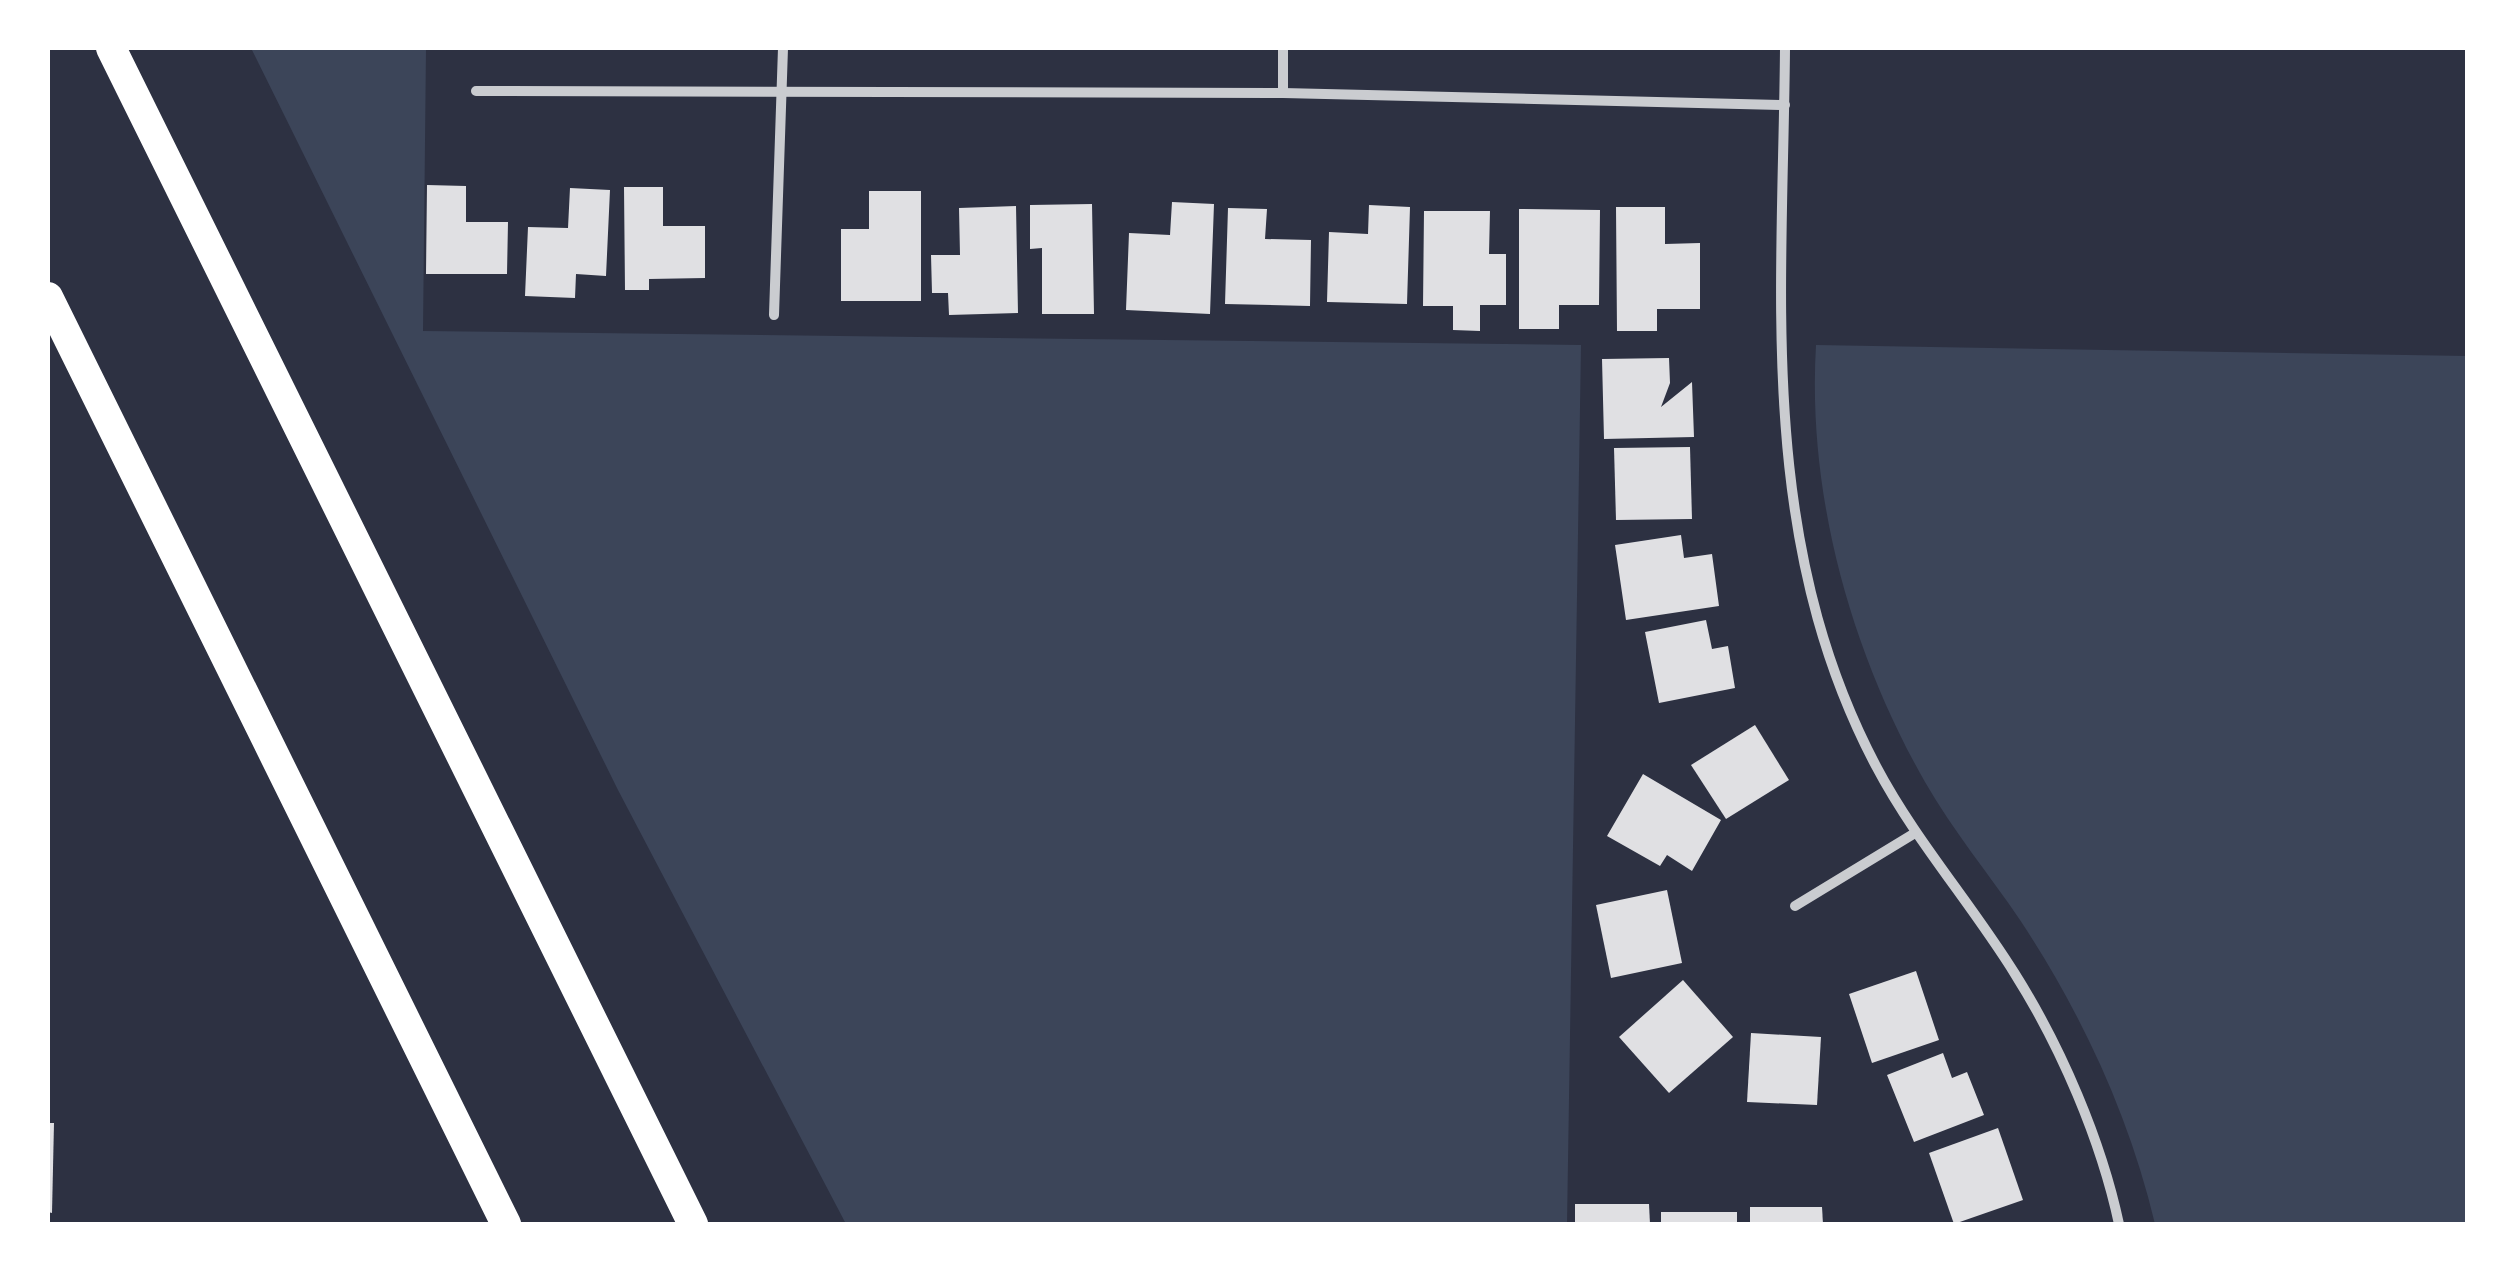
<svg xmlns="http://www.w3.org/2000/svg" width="2515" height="1272" font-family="'DejaVu Sans',sans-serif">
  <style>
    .green { fill: #3c4559 }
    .building { fill: #e0e0e3 }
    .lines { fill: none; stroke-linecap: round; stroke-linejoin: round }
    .minor { stroke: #caccd0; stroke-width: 10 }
    .motorway { stroke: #fff; stroke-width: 30 }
  </style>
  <rect width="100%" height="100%" fill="#2d3142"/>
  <g class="green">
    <path d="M251 48H426L423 331 1581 345 1567 1224H846L618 790Z"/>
    <path d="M1816 345 2467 356V1224H2155C2129 1115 2082 1014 2020 920 1989 874 1953 831 1925 782 1851 652 1807 495 1816 345Z"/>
  </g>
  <g class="building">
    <path d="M427 185 466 186V222H508L507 274H426Z"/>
    <path d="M624 187H663V226H705V278L649 279V290H625Z"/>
    <path d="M570 188 610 190 606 276 576 274 575 298 525 296 528 227 568 228Z"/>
    <path d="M869 191H921V301H841V229H869Z"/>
    <path d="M1172 202 1214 204 1210 314 1126 310 1129 233 1170 235Z"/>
    <path d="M1092 204 1094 314H1042V248L1030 249V205Z"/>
    <path d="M1369 205 1410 207 1407 304 1327 302 1329 232 1368 234Z"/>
    <path d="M1016 206 1018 313 949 315 948 293H932L931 255H960L959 208Z"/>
    <path d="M1616 207H1665V244L1700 243V309H1657V331H1617Z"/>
    <path d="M1228 208 1267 209 1265 239 1311 240 1310 306 1225 304Z"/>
    <path d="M1519 209 1600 210 1599 305H1559V329H1519Z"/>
    <path d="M1424 211H1490L1489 254H1506V305H1480V331L1453 330V306H1423Z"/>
    <path d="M1669 358 1670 383 1661 407 1692 382 1694 437 1604 439 1602 359Z"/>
    <path d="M1690 447 1692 519 1616 520 1614 448Z"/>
    <path d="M1681 535 1684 558 1712 554 1719 606 1626 620 1615 545Z"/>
    <path d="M1706 620 1712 649 1728 646 1735 688 1659 703 1645 632Z"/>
    <path d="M1755 725 1789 780 1726 819 1691 765Z"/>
    <path d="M1643 774 1721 820 1692 871 1667 855 1660 866 1607 836Z"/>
    <path d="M1667 890 1682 963 1611 978 1596 905Z"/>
    <path d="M1916 971 1939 1040 1872 1063 1849 994Z"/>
    <path d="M1683 980 1733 1037 1669 1093 1619 1037Z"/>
    <path d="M1751 1033 1821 1037 1817 1105 1747 1102Z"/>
    <path d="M1943 1053 1952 1078 1967 1072 1984 1115 1914 1142 1887 1075Z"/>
    <path d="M48 1123H54L52 1213 48 1212Z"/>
    <path d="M1998 1128 2023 1200 1954 1224 1929 1153Z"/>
    <path d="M1575 1204H1649L1650 1224H1575Z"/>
    <path d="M1750 1207H1822L1823 1224H1750Z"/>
    <rect x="1661" y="1212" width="76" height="12"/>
  </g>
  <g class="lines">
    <g class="minor">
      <path d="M1283 48V93"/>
      <path d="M1785 48C1783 295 1756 538 1876 766 1915 840 1971 903 2015 974 2061 1047 2101 1140 2119 1224"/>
      <path d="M476 91 1283 93 1785 105"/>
      <path d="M774 315 783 48"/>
      <path d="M1795 906 1915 833"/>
    </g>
    <g class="motorway">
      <path d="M111 48 693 1224"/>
      <path d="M48 297 506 1224"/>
    </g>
  </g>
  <rect width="2515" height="1272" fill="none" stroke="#ffffff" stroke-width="100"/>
</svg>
